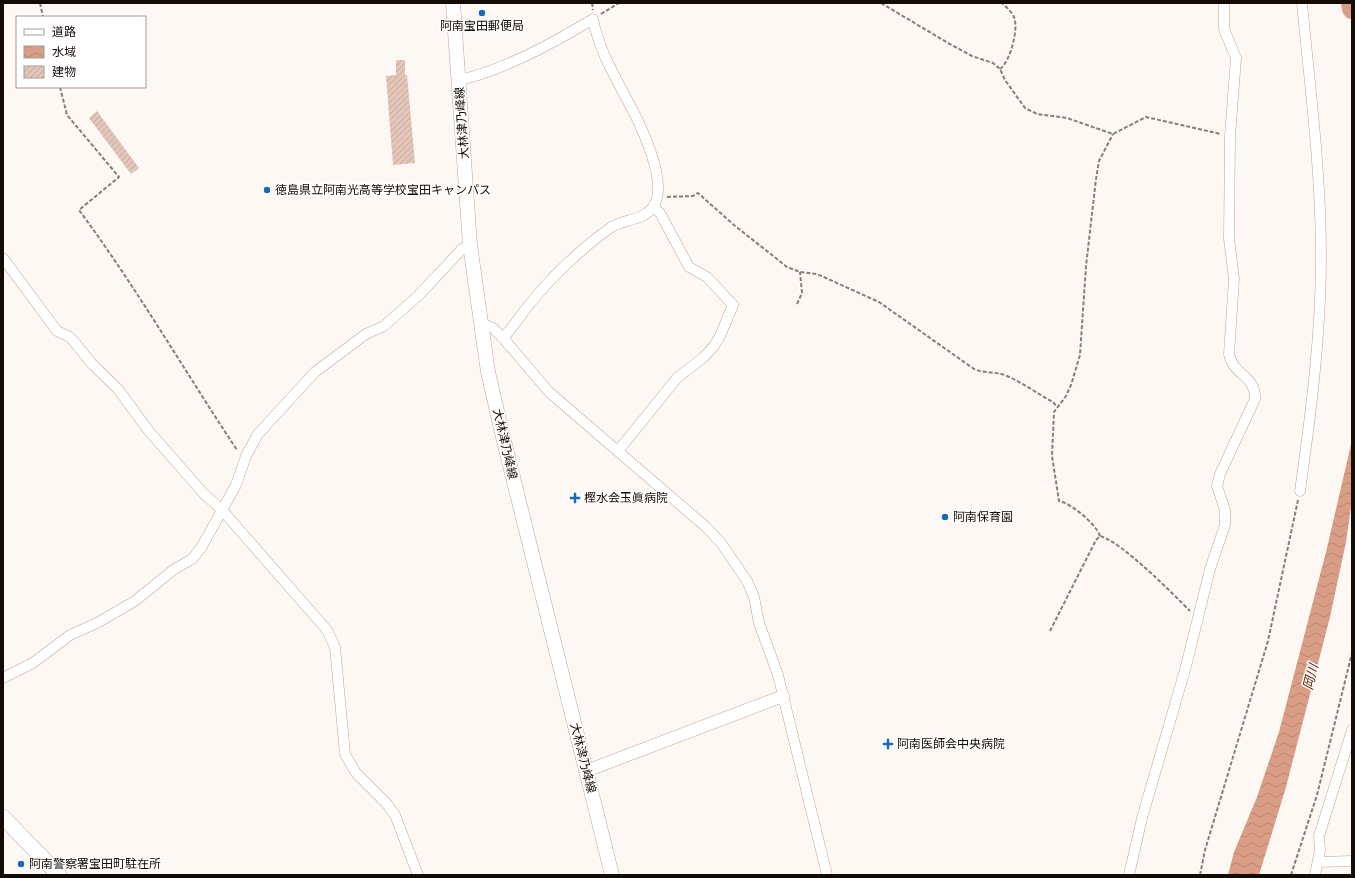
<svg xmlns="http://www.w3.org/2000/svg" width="1355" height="878" font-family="'Nunito Sans','Noto Sans JP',sans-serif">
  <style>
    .water { fill: url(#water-waves) }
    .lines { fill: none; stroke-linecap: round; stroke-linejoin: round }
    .river { stroke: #da9d85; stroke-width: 20 }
    .building { fill: url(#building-hatch) }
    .minor-casing { stroke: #c0a297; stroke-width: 11 }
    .tertiary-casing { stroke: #c0a297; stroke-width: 13 }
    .secondary-casing { stroke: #c0a297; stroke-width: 15 }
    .primary-casing { stroke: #c0a297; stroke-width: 16 }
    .path { stroke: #867e7a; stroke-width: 2; stroke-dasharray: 4 2; stroke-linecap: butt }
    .minor { stroke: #fff; stroke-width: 10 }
    .tertiary { stroke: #fff; stroke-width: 12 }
    .secondary { stroke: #fff; stroke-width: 14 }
    .primary { stroke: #fff; stroke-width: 15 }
    .poi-dot { fill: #176ab8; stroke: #fff; stroke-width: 1.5 }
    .labels { text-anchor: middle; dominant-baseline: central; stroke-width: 3; stroke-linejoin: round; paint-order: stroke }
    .poi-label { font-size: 12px; fill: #140a06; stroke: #fff; text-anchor: start }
    .street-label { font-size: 12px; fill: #140a06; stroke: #fff }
    .water-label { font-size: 13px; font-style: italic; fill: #5a2209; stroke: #fff }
  </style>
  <defs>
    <pattern id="water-waves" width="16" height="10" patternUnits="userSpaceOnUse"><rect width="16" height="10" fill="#da9d85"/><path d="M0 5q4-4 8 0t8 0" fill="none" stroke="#ba8671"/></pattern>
    <pattern id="building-hatch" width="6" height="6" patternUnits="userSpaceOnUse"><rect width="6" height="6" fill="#e4c5b9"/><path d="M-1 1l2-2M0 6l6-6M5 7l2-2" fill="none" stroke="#c3a89e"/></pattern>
  </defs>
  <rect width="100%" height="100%" fill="#fef8f5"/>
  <path class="water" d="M1352 440V501L1346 542 1330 617 1286 787 1259 875H1228L1234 852 1257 797 1279 732 1327 548Z"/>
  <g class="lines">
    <path class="river" d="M1351 3 1352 9"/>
  </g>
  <g class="building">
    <path d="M396 60H405V75H407L415 163 393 165 386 76 396 75Z"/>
    <path d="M97 111 139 168 131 174 89 118Z"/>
  </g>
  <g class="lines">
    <defs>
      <g id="minor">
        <path d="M459 80C503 71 555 42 593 19 601 61 627 94 643 132 651 151 666 189 653 207 644 221 622 219 610 228 583 247 549 279 529 305 520 316 513 327 503 338"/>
        <path d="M3 258 57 331 70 337 93 365 118 389 148 430 204 494 222 510 327 630 335 647 345 754 356 773 387 804 395 815 418 875"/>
        <path d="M481 323 493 328 503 338 549 392 706 527 721 543 747 581 754 597 759 623 778 675 827 875"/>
        <path d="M618 451 677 378 704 357 714 346 720 336 733 305 707 277 689 267 660 213 653 207"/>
        <path d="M1300 491C1311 413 1321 335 1321 256 1321 172 1310 87 1302 3"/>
        <path d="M3 678 33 663 70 635 97 623 135 601 173 570 192 559 201 548 236 485 246 456 258 434 315 372 366 334 384 326 419 295 462 249 470 245"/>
        <path d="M1319 862 1352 861"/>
        <path d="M1129 875 1142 818 1185 670 1210 569 1225 525V510L1217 486 1220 474 1255 399C1256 375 1234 377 1229 354L1234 279 1229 239 1230 136 1236 58 1224 29V3"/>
        <path d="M1315 875 1320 850 1319 836 1352 730"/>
      </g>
      <path id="tertiary" d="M586 771 783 696"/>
      <path id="secondary" d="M453 3 470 245 488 372 502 433 612 875"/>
      <path id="primary" d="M3 817 59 875"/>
    </defs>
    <use href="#minor" class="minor-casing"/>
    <use href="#tertiary" class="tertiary-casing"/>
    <use href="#secondary" class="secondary-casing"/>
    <use href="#primary" class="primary-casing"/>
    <g class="path">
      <path d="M40 3 43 17"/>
      <path d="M592 3 593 10"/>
      <path d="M881 3 948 43 972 56 993 63 1000 69 1005 80 1025 108 1037 114 1067 118 1113 134 1146 117 1221 134"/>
      <path d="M601 14 619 3"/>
      <path d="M1000 69C1010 62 1019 29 1014 17 1012 12 1006 7 1002 3"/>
      <path d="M60 87 67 115 119 177 79 210C136 287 184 370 237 450"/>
      <path d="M667 197 693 196 698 193 734 225 787 267 800 272 817 274 879 302 974 369C986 374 996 371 1007 376 1023 383 1038 394 1053 402L1057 407"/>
      <path d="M797 304 802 293 800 272"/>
      <path d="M1100 536C1096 524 1071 503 1059 501L1052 456 1054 412 1066 396 1071 385 1080 355 1086 266 1096 179 1099 161 1113 134"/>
      <path d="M1050 631 1096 540 1100 536C1122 542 1172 593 1190 611"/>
      <path d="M1200 875 1205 850 1268 641 1298 500"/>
      <path d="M1291 875 1317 795 1352 653"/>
    </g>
    <use href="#minor" class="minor"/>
    <use href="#tertiary" class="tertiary"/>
    <use href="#secondary" class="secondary"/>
    <use href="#primary" class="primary"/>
  </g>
  <g class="poi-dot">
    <circle cx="482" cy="13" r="4"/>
    <circle cx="267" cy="190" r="4"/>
    <path d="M573 492h4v4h4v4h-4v4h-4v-4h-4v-4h4z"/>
    <circle cx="945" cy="517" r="4"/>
    <path d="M886 738h4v4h4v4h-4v4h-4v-4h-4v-4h4z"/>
    <circle cx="21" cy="864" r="4"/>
  </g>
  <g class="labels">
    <g class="poi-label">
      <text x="482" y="26" text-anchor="middle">阿南宝田郵便局</text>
      <text x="275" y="190">徳島県立阿南光高等学校宝田キャンパス</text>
      <text x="584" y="498">樫水会玉眞病院</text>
      <text x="953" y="517">阿南保育園</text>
      <text x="897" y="744">阿南医師会中央病院</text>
      <text x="29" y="864">阿南警察署宝田町駐在所</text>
    </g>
    <g class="street-label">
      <text transform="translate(462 123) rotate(-94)">大林津乃峰線</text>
      <text transform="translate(505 444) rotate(77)">大林津乃峰線</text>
      <text transform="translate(583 758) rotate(76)">大林津乃峰線</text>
    </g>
    <g class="water-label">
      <text transform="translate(1311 677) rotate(-76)">岡川</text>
    </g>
  </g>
  <rect width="1355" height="878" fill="none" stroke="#140a06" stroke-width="8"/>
  <rect x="16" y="16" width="130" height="72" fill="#ffffff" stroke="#a19d9b"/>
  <rect x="24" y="29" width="20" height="6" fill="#ffffff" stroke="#a19d9b"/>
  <text x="52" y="36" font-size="12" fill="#140a06">道路</text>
  <rect x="24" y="46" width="20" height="12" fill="url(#water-waves)" stroke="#a19d9b"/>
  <text x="52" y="56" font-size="12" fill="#140a06">水域</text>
  <rect x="24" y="66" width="20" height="12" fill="url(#building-hatch)" stroke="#a19d9b"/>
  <text x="52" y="76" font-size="12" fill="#140a06">建物</text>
</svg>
